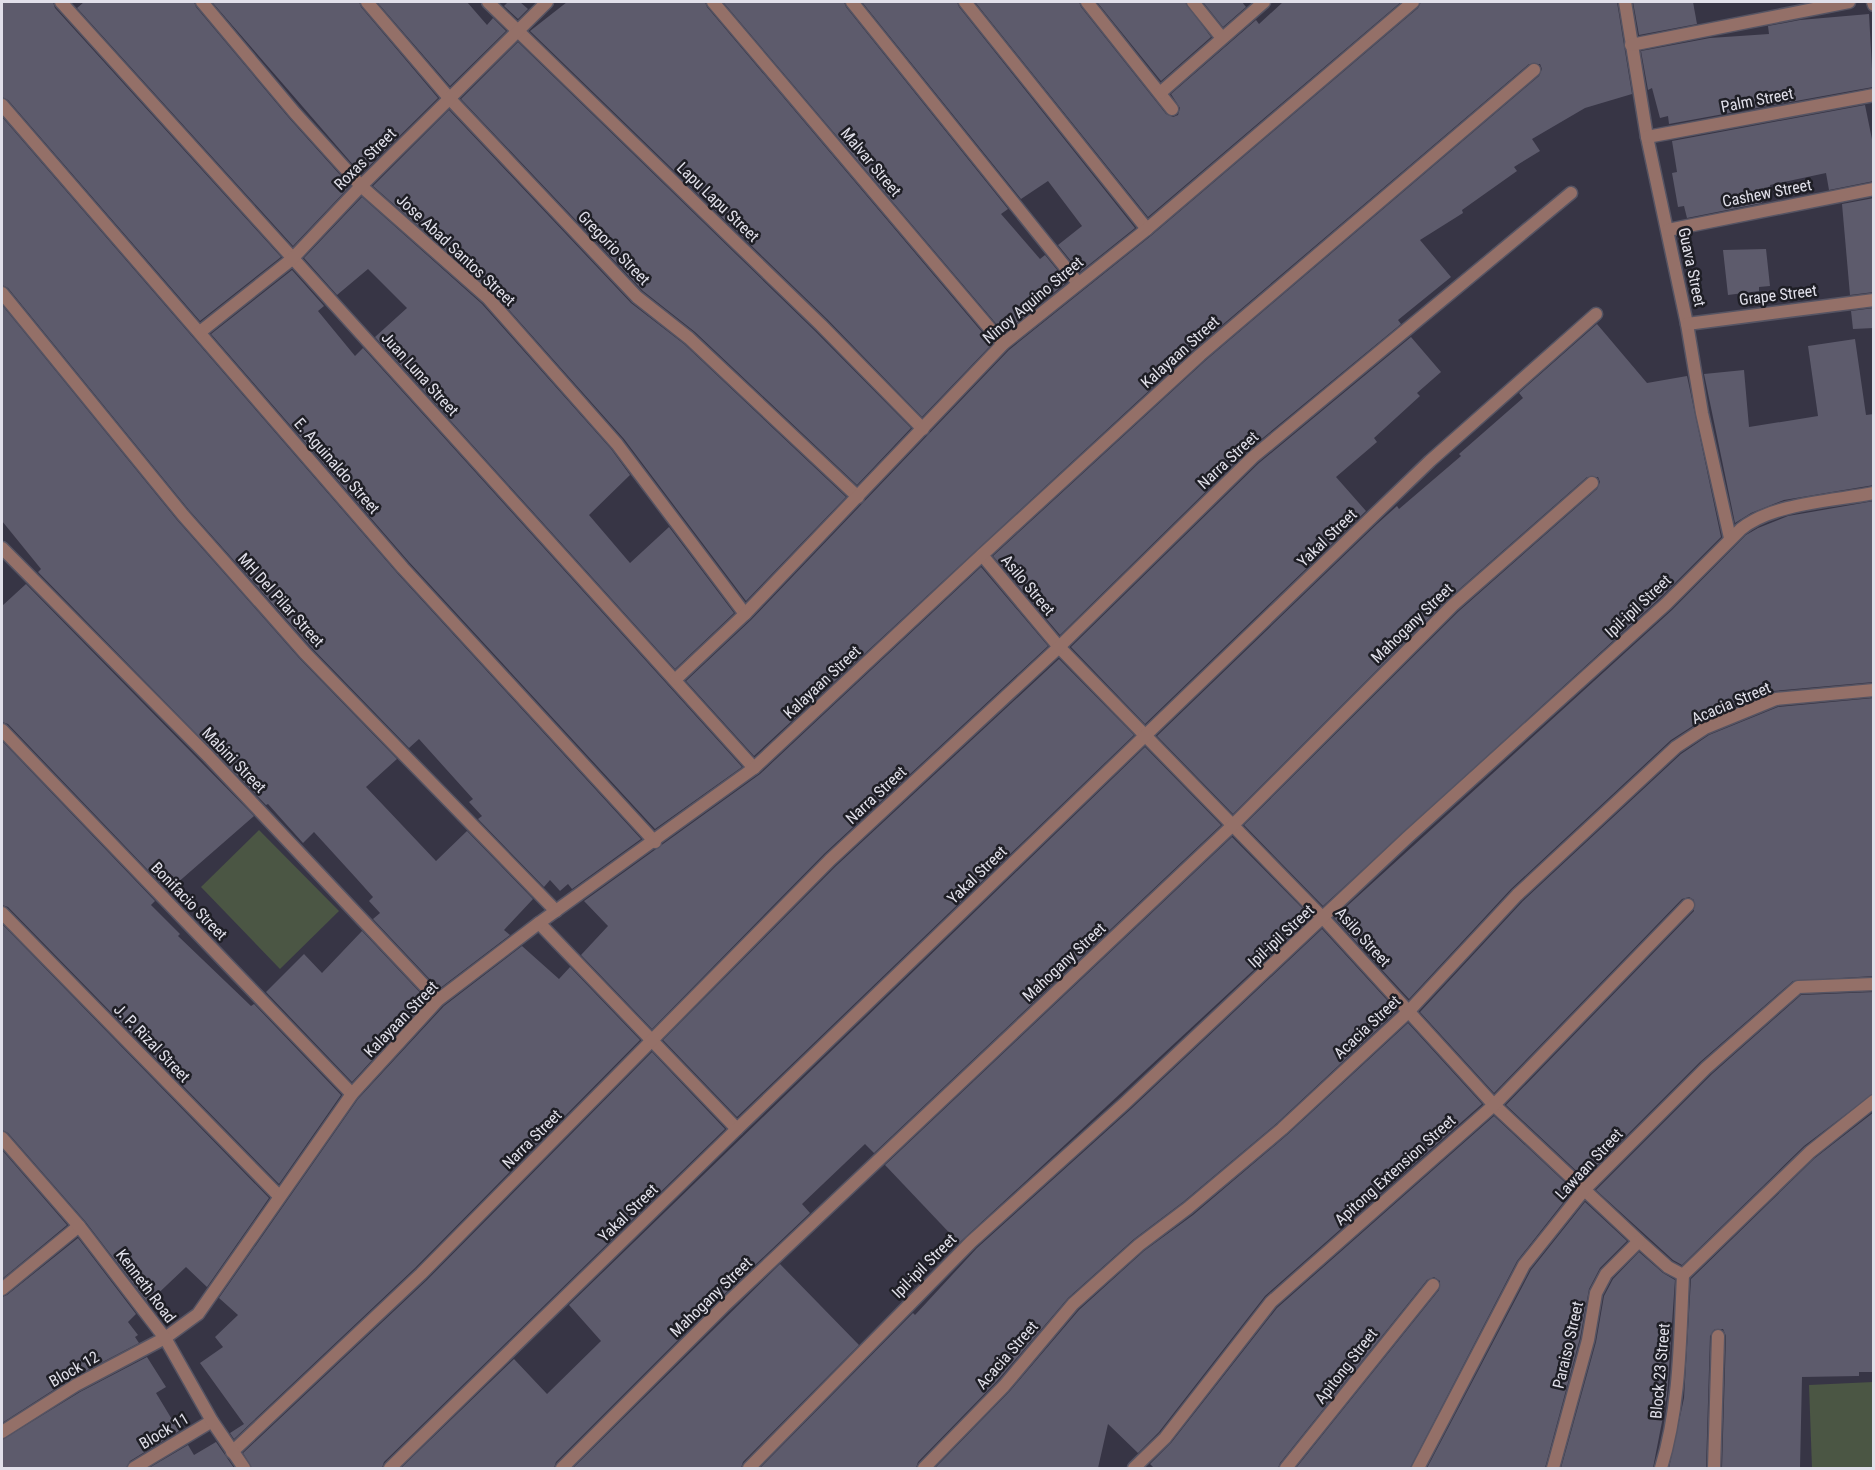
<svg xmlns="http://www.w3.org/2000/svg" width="1875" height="1470" font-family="'Roboto Condensed',sans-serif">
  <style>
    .green { fill: #4b5644 }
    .building { fill: #5d5b6c }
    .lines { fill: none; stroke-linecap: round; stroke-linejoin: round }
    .minor-casing { stroke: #565463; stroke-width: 15 }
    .tertiary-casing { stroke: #565463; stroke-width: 15 }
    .minor { stroke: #947068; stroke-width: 12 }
    .tertiary { stroke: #947068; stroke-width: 12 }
    .labels { text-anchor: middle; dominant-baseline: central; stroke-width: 5; stroke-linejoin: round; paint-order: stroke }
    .street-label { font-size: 16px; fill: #e1e0ea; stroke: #1e1e25 }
  </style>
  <rect width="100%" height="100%" fill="#373545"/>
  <g class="green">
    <path d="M259 830 339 911 280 969 201 887Z"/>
    <path d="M1873 1382V1468H1812L1809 1385Z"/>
  </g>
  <g class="building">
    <path d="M2 2H53L55 8 281 257 200 321 8 100 2 97Z"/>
    <path d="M84 2H194L196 7 289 118 350 186 293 246 77 8Z"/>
    <path d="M212 2H359L361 7 438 98 361 174Z"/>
    <path d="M377 2H467L487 25 493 18 506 31 450 86Z"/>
    <path d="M508 2H520L528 9 518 19 504 6Z"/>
    <path d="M567 2H705L707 7 992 344 922 417 827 319 530 31Z"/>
    <path d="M723 2H844L846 7 1008 209 1001 214 1040 259 1045 255 1067 282 1004 333Z"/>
    <path d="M862 2H957L959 7 1135 228 1080 272 1058 245 1082 226 1048 181 1021 199Z"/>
    <path d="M975 2H1079L1081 7 1166 114 1173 117 1178 115 1180 108 1171 94 1256 20 1259 24 1283 2H1401L1148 217Z"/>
    <path d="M1097 2H1185L1211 37 1161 81Z"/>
    <path d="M1203 2H1242L1246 7 1223 27Z"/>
    <path d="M1421 2H1617L1632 94 1585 108 1532 139 1540 151 1514 167 1517 171 1462 210 1463 213 1420 240 1451 277 1398 320 1401 324 1247 451 1060 635 993 556 1205 361 1539 76 1542 69 1540 64H1529L1194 349 754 756 686 681 751 620 1009 350 1152 235 1418 8Z"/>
    <path d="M1633 2H1693L1697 24 1639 35Z"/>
    <path d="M1869 14 1873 87 1669 124 1668 116 1660 118 1652 88 1648 90 1641 51 1710 38 1769 34 1768 26 1800 20Z"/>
    <path d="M518 42 815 331 911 428 857 485 695 332 643 291 461 99Z"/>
    <path d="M1865 105 1874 149V181L1829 190 1826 173 1770 185 1772 195 1761 197 1762 203 1687 218 1684 206 1678 207 1672 173 1677 172 1672 141Z"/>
    <path d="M449 110 631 303 684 344 846 497 746 601 624 439 494 293 373 186Z"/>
    <path d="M2 117 397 573 641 839 572 889 568 884 560 891 550 880 544 887 478 819 482 816 469 802 473 799 419 739 409 748 311 647 189 510 8 288 2 285Z"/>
    <path d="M362 197 482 304 611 449 630 475 589 515 630 563 669 527 734 613 675 669 375 337 407 308 368 269 337 295 304 258Z"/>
    <path d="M1874 198V292L1850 295 1842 204Z"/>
    <path d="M1766 249 1770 286 1759 287V291L1728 295 1723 250Z"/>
    <path d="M292 270 324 306 318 311 355 356 363 348 742 767 655 829 409 562 211 334Z"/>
    <path d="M2 305 177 520 299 658 397 759 366 787 436 861 467 831 533 899 504 930 510 935 439 989 373 919 380 913 369 901 373 897 356 878 314 832 303 843 268 804 266 805 38 572 41 569 2 521Z"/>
    <path d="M1874 308V328L1853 329 1851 311Z"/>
    <path d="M1597 324 1647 383 1687 376 1721 537 1660 598 1323 906 1244 825 1459 611 1597 489 1600 482 1598 477H1587L1448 599 1233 814 1157 736 1377 524 1397 506 1399 509 1461 456 1459 454 1523 398 1519 393Z"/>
    <path d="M1411 337 1441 372 1417 393 1420 396 1374 438 1377 442 1336 477 1366 511 1145 724 1071 647 1259 463Z"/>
    <path d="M1855 339 1866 415 1874 414V485L1784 500 1751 513 1735 523 1704 374 1744 370 1749 427 1818 416 1808 346Z"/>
    <path d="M1874 501V682L1773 691 1702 720 1671 740 1511 889 1409 999 1334 918 1672 610 1746 535 1758 528 1788 516Z"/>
    <path d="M981 567 1048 646 824 854 652 1029 581 955 608 926 584 901 760 774Z"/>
    <path d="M26 584 254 816 168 891 8 724 2 722V606Z"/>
    <path d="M1059 659 1134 735 737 1117 663 1040 836 866Z"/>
    <path d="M1874 698V976L1793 981 1700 1062 1584 1178 1506 1105 1694 911V900L1689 897 1682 899 1494 1093 1420 1012 1523 901 1681 754 1709 735 1778 707Z"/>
    <path d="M2 741 155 901 151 905 180 934 178 936 251 1006 254 1004 341 1095 279 1184 8 907 2 905Z"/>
    <path d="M1145 747 1221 825 874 1153 865 1144 802 1204 810 1213 718 1300 556 1462 554 1468H401L514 1359 547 1394 601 1341 569 1305Z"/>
    <path d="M1232 837 1311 917 959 1243 885 1165Z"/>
    <path d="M2 924 269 1198 207 1287 186 1267 148 1303 85 1221 8 1133 2 1130Z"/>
    <path d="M1322 929 1397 1011 1277 1123 1183 1202 1134 1239 1068 1298 998 1380 918 1462 916 1468H760L913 1313 915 1315 977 1248 1131 1109Z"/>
    <path d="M362 931 427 1000 352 1082 266 992 304 954 322 973Z"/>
    <path d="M522 946 559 979 570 967 640 1040 415 1268 234 1439 230 1433 244 1424 200 1363 223 1347 215 1337 238 1315 219 1298 358 1099 444 1006Z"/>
    <path d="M1874 992V1093L1804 1146 1682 1265 1673 1260 1596 1190 1712 1074 1801 995Z"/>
    <path d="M1408 1023 1482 1104 1265 1296 1159 1432 1138 1453 1108 1424 1098 1468H935L1010 1391 1079 1310 1144 1251 1193 1215 1287 1135Z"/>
    <path d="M652 1052 725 1129 384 1462 382 1468H252L243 1453 427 1280Z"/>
    <path d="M1874 1112V1372H1859V1376L1802 1377 1800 1468H1722L1726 1336 1723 1329H1715L1710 1336 1706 1468H1669L1684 1398 1691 1279 1815 1158Z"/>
    <path d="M1494 1116 1573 1190 1517 1261 1410 1468H1296L1439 1290 1440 1281 1434 1277 1427 1280 1280 1463 1278 1468H1154L1150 1464 1171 1443 1277 1308Z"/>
    <path d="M2 1150 67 1225 2 1279Z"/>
    <path d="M1585 1202 1627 1241 1600 1268 1589 1289 1580 1338 1545 1468H1427L1531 1270Z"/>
    <path d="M78 1238 136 1314 128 1322 138 1335 135 1337 139 1343 72 1378 2 1423V1297L7 1295Z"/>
    <path d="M1639 1252 1663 1273 1675 1280 1667 1396 1653 1468H1561L1596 1342 1604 1296 1613 1279Z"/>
    <path d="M780 1264 859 1345 743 1462 741 1468H573Z"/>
    <path d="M147 1357 166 1387 156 1393 179 1431 130 1461 126 1468H2V1440L80 1392Z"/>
    <path d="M216 1442 234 1468H149L188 1445 194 1455Z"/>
  </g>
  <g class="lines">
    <defs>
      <g id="minor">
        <path d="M61 2 754 768"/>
        <path d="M202 2 295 113 361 186 488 298 617 444 745 614"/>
        <path d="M367 2 450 99 637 297 689 338 858 497"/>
        <path d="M488 2 821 325 923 429"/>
        <path d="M713 2 1003 344"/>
        <path d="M852 2 1078 283"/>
        <path d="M965 2 1147 229"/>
        <path d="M1087 2 1172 109"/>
        <path d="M1193 2 1222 38"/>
        <path d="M1625 2 1647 137 1687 324 1702 413 1730 538"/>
        <path d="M1873 2 1874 5"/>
        <path d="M1631 45 1849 2"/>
        <path d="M1160 93 1264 2"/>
        <path d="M2 105 403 568 655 842"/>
        <path d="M1647 137 1874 95"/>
        <path d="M1668 230 1874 189"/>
        <path d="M2 293 183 515 305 653 556 911"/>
        <path d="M1687 324 1874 300"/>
        <path d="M200 332 292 259 361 186 547 2"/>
        <path d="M2 548 209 757 438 1000"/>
        <path d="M982 555 1059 647 1324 919 1494 1105 1639 1241 1668 1267 1683 1275"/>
        <path d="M676 679 745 614 1003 344 1147 229 1413 2"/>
        <path d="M2 730 352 1094"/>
        <path d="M2 913 279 1196"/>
        <path d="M539 923 737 1129"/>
        <path d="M1683 1275 1810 1152 1874 1101"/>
        <path d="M2 1289 79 1226"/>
        <path d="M2 1432 76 1385 165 1338 198 1314 352 1094 438 1000 539 923 754 768 982 555 1200 355 1534 70"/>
        <path d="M232 1452 421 1274 830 860 1059 647 1253 457 1571 193"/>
        <path d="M134 1468 212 1421"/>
        <path d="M390 1468 737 1129 1430 461 1596 314"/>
        <path d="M562 1468 724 1306 1233 825 1453 605 1592 483"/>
        <path d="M749 1468 971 1242 1125 1103 1408 837 1666 604 1741 529C1773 503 1833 501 1874 493"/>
        <path d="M924 1468 1004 1386 1073 1304 1139 1245 1188 1208 1282 1129 1408 1012 1517 895 1676 747 1705 728 1776 699 1874 690"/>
        <path d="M1134 1468 1165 1438 1271 1302 1494 1105 1688 905"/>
        <path d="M1286 1468 1433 1285"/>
        <path d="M1418 1468 1524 1265 1584 1190 1706 1068 1798 987 1874 984"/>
        <path d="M1553 1468 1588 1340 1596 1293 1606 1274 1639 1241"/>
        <path d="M1661 1468C1680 1407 1680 1339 1683 1275"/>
        <path d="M1714 1468 1718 1336"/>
      </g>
      <path id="tertiary" d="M2 1138 79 1226 165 1338 212 1421 244 1468"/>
    </defs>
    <use href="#minor" class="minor-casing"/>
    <use href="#tertiary" class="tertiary-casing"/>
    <use href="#minor" class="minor"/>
    <use href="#tertiary" class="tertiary"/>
  </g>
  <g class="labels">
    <g class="street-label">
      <text transform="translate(1757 100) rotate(-11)">Palm Street</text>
      <text transform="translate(365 159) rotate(-45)">Roxas Street</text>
      <text transform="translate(871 162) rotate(50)">Malvar Street</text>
      <text transform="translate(1767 193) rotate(-11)">Cashew Street</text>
      <text transform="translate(718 202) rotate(44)">Lapu Lapu Street</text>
      <text transform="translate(614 248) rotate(46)">Gregorio Street</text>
      <text transform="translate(456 250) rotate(43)">Jose Abad Santos Street</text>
      <text transform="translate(1692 267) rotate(78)">Guava Street</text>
      <text transform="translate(1778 295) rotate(-7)">Grape Street</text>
      <text transform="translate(1033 300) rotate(-40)">Ninoy Aquino Street</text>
      <text transform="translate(1180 352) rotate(-42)">Kalayaan Street</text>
      <text transform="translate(420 374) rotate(48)">Juan Luna Street</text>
      <text transform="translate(1228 460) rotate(-43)">Narra Street</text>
      <text transform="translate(337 466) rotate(49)">E. Aguinaldo Street</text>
      <text transform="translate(1327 538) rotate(-44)">Yakal Street</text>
      <text transform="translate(1028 585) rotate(50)">Asilo Street</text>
      <text transform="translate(281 600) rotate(48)">MH Del Pilar Street</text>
      <text transform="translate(1638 606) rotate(-43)">Ipil-ipil Street</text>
      <text transform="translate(1412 623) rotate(-44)">Mahogany Street</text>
      <text transform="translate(822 682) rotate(-43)">Kalayaan Street</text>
      <text transform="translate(1731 703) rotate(-23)">Acacia Street</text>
      <text transform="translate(234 760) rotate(46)">Mabini Street</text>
      <text transform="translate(876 795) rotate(-43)">Narra Street</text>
      <text transform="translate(977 875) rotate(-44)">Yakal Street</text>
      <text transform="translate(189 901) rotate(46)">Bonifacio Street</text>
      <text transform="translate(1281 936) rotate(-43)">Ipil-ipil Street</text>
      <text transform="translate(1363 937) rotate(48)">Asilo Street</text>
      <text transform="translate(1064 962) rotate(-43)">Mahogany Street</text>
      <text transform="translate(401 1019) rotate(-46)">Kalayaan Street</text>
      <text transform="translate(1367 1027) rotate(-43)">Acacia Street</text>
      <text transform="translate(152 1043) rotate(46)">J. P. Rizal Street</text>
      <text transform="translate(532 1139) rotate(-45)">Narra Street</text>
      <text transform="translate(1589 1164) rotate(-47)">Lawaan Street</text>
      <text transform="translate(1395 1170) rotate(-42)">Apitong Extension Street</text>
      <text transform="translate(628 1213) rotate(-44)">Yakal Street</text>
      <text transform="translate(924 1266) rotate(-45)">Ipil-ipil Street</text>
      <text transform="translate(146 1286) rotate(53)">Kenneth Road</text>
      <text transform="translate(711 1297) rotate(-44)">Mahogany Street</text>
      <text transform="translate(1568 1345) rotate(-77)">Paraiso Street</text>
      <text transform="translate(1007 1355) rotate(-49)">Acacia Street</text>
      <text transform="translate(1346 1366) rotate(-52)">Apitong Street</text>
      <text transform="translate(74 1369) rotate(-30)">Block 12</text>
      <text transform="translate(1660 1371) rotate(-85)">Block 23 Street</text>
      <text transform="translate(164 1431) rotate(-31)">Block 11</text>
    </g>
  </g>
  <rect width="1875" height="1470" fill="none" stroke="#e1e0ea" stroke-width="6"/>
</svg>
